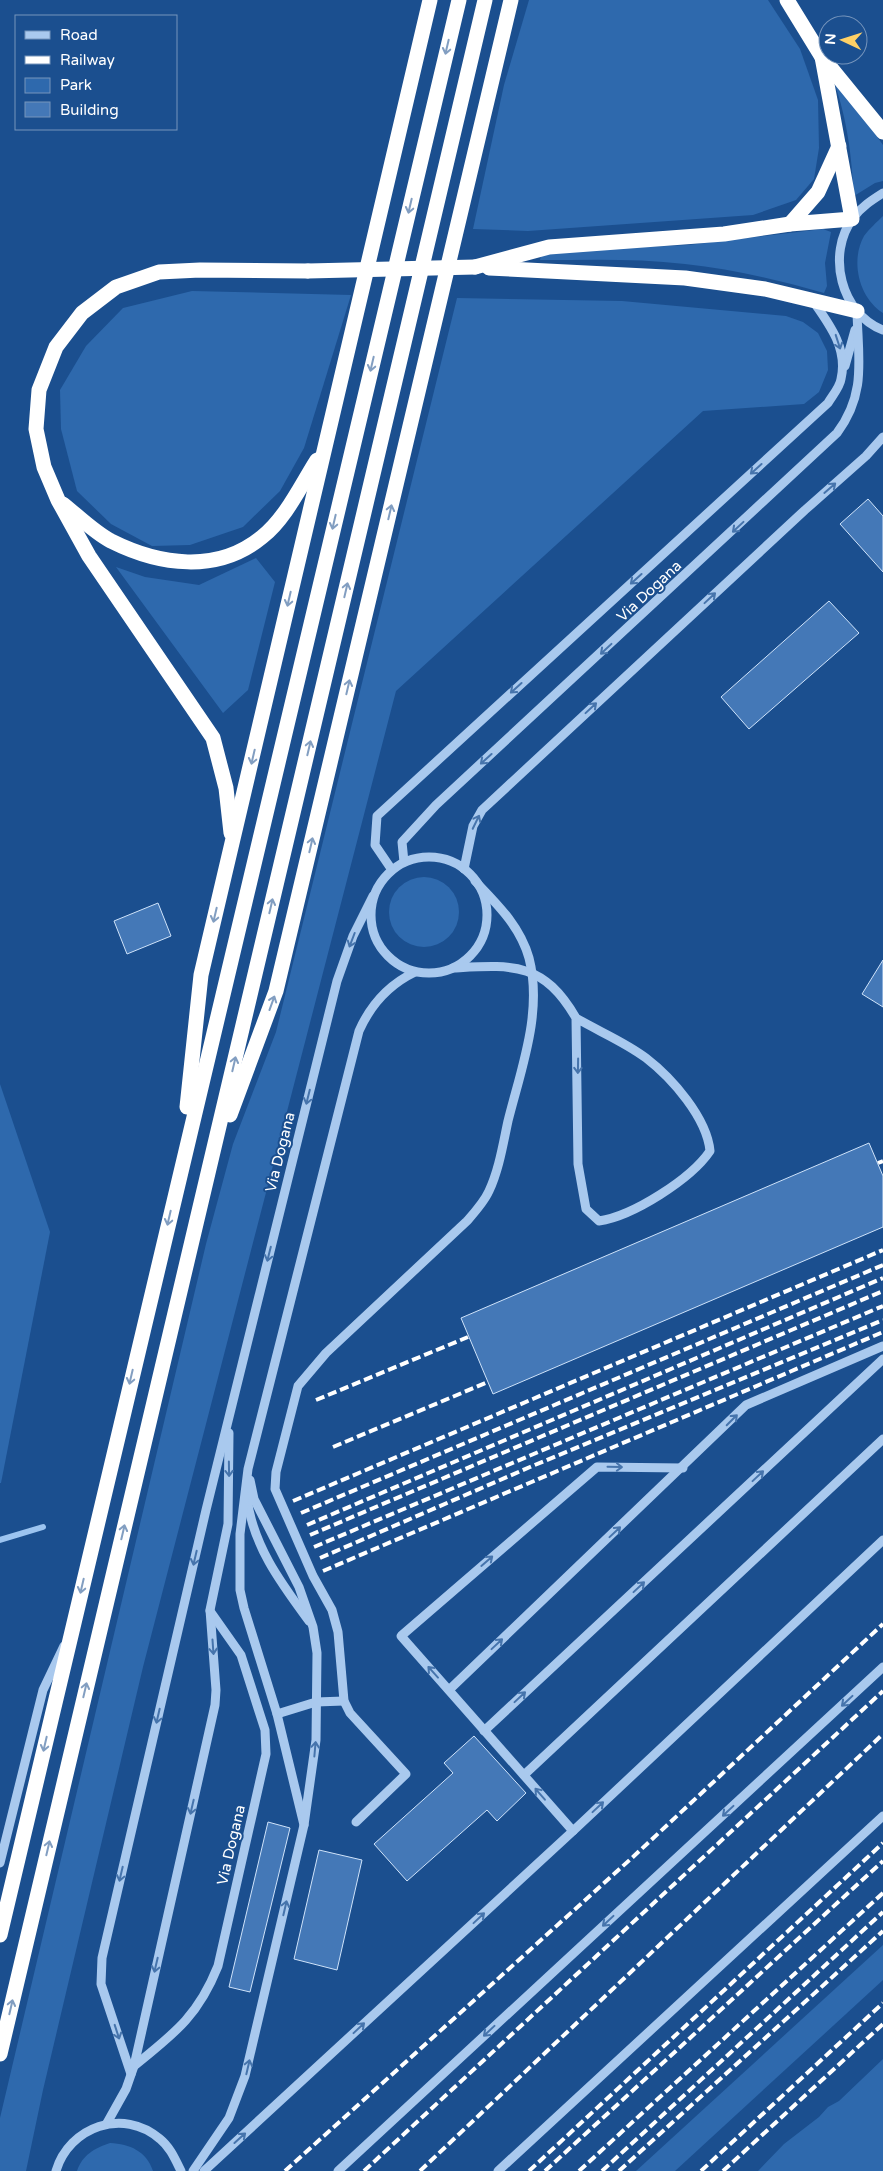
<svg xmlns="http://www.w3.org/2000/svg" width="883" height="2171" font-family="'Varela Round',sans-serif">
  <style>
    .green { fill: #2e69ad }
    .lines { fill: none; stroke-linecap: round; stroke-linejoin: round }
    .stream { stroke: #9cc4f0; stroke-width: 6 }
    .building { fill: #4478b7; stroke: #cfe3fa }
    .minor { stroke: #a9c9ee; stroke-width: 9 }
    .highway { stroke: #fff; stroke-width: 15 }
    .rail { stroke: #fff; stroke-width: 4; stroke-dasharray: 9 4; stroke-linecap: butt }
    .highway-bridge { stroke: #fff; stroke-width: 15 }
    .oneway { stroke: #829ec1 }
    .oneway2 { stroke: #4674ac }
    .labels { text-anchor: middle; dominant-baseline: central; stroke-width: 4; stroke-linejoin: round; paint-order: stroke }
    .street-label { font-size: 15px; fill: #fff; stroke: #1b4f8f }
  </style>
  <rect width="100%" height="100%" fill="#1b4f8f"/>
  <g class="green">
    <path d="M529 0H768L800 49 818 100 819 148 814 179 796 200 753 215 528 231 473 229 504 85Z"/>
    <path d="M836 79 883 145V181L875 183 854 196C851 152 848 124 834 81Z"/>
    <path d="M883 216V313C859 298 850 261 864 236 869 229 877 222 883 216Z"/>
    <path d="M823 229 831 232 825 263 827 286 824 293C779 280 732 269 685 264 637 258 588 260 540 260L541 255 577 250 688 245Z"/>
    <path d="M192 291 351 295 304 448 280 491 243 527 190 545 152 546 111 524 77 491 61 429 60 390 86 346 123 308Z"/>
    <path d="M457 298 622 301 786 316 803 322 818 333 827 351 828 370 819 392 804 404 703 411 396 691 143 1667 43 2090 26 2171H0V2118L206 1244 233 1144 276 1032Z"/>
    <path d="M256 558 275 582 248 690 223 713 116 567 145 577 199 585Z"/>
    <circle cx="424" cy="912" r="35"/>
    <path d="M0 1084 50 1232 1 1483H0Z"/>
    <path d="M883 1945V1980L675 2171H636Z"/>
    <path d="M883 2059V2171H758L784 2144 819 2117 828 2107 839 2101Z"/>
    <path d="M110 2143C130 2144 146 2151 153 2171H77C82 2155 95 2148 110 2143Z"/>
  </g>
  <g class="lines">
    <path class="stream" d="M0 1540 43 1527"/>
  </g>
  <g class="building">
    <path d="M868 499 883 516V572L840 524Z"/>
    <path d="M829 601 859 633 749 729 721 697Z"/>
    <path d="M158 903 171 936 127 954 114 921Z"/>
    <path d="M883 960V1007L862 994Z"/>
    <path d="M869 1143 883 1176V1227L493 1394 461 1318Z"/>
    <path d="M474 1736 526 1793 497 1821 487 1810 407 1881 374 1844 453 1773 444 1763Z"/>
    <path d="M268 1822 290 1828 250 1992 229 1987Z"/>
    <path d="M319 1850 362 1860 337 1970 294 1959Z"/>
  </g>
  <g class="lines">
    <g class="minor">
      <path d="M883 193C872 200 861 207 853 218 826 254 841 314 883 330"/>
      <path d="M845 366 855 330"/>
      <circle cx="429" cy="915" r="58"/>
      <path d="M404 862 402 842 436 805 837 433C867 393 858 358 857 311"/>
      <path d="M464 869 473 826 482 810 805 510 866 456 883 437"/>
      <path d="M392 870 375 845 377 816 828 403C832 396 840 387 841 379 848 349 830 325 813 301"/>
      <path d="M453 968C512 965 543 961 576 1018L578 1164 586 1209 599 1221C633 1216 691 1179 710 1151 707 1118 672 1078 646 1058 625 1042 598 1031 576 1018"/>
      <path d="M247 1498C253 1546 281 1583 309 1621"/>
      <path d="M449 1690 746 1405 883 1346"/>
      <path d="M277 1714 316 1702 344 1701"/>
      <path d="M484 1731 883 1359"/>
      <path d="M524 1775 883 1439"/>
      <path d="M356 1822 406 1774 350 1713 344 1701 338 1632 332 1610 313 1576 275 1489 276 1472 298 1386 326 1353 467 1221C475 1212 484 1202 489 1191 499 1170 503 1144 508 1121 521 1069 543 1012 529 958 520 926 497 904 475 881"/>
      <path d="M304 1825 277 1714 244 1608 240 1590V1534L248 1469 359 1031C371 1004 388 985 415 972"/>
      <path d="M573 1831 401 1636 597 1467 683 1468"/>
      <path d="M0 1863 43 1690 64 1646"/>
      <path d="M134 2066C175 2033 198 2016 218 1966L266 1754 265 1730 241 1655 210 1611"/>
      <path d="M131 2074 101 1984 102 1958 206 1510 337 981 353 936 373 896"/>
      <path d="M107 2123 126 2089 134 2066 215 1705 216 1690 210 1610 228 1524 229 1433"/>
      <path d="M56 2171C69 2127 123 2107 160 2139 170 2147 175 2159 181 2171"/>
      <path d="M193 2171 229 2118 245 2076 304 1825 316 1740 317 1653 313 1627 299 1587 254 1499 250 1480"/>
      <path d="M204 2171 573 1831 883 1540"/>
      <path d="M338 2171 883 1667"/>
      <path d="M498 2171 883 1816"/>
    </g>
    <g class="highway">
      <path d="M787 0 822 57 883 132"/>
      <path d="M790 224 818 192 839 146"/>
      <path d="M475 267 549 247 724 234 790 224 852 219 822 57"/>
      <path d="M489 268 685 278 765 289 857 311"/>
      <path d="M63 504C78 516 94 532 111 541 159 565 217 574 262 537 286 518 301 485 317 460"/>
      <path d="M231 833 226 788 213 738 89 556 58 500 44 467 36 429 39 390 56 347 82 313 116 287 159 272 200 270 308 271"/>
      <path d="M187 1107 201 975 430 0"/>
      <path d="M230 1115 276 991 511 0"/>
      <path d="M0 1935 459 0"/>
      <path d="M0 2054 485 0"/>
    </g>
    <g class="rail">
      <path d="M878 1163 883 1161"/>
      <path d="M316 1400 468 1337"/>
      <path d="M333 1447 488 1382"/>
      <path d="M293 1501 883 1250"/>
      <path d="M301 1513 883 1265"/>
      <path d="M307 1525 883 1278"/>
      <path d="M310 1535 883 1291"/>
      <path d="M314 1547 883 1306"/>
      <path d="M320 1558 530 1467 883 1320"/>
      <path d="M323 1571 883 1332"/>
      <path d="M285 2171 634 1856 883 1624"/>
      <path d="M364 2171 883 1691"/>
      <path d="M420 2171 883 1734"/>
      <path d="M529 2171 883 1843"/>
      <path d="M545 2171 883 1861"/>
      <path d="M579 2171 883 1893"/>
      <path d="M602 2171 883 1912"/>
      <path d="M619 2171 883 1931"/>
      <path d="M701 2171 883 2003"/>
      <path d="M723 2171 883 2024"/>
    </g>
    <path class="highway-bridge" d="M308 271 475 267"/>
  </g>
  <defs><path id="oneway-shaft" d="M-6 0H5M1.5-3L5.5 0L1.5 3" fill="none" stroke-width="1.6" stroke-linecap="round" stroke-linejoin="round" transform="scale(1.25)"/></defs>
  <g class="oneway">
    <use href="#oneway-shaft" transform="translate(447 47) rotate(103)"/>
    <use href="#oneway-shaft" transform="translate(410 206) rotate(103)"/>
    <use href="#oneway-shaft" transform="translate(372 364) rotate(103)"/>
    <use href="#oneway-shaft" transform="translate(390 512) rotate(-77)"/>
    <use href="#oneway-shaft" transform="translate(334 522) rotate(103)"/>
    <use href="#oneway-shaft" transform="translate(346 590) rotate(-77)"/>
    <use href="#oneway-shaft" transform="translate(289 599) rotate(103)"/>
    <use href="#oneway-shaft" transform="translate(348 687) rotate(-77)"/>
    <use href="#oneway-shaft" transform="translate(309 748) rotate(-77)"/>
    <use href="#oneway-shaft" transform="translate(253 757) rotate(103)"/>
    <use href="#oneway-shaft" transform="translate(311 845) rotate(-77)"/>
    <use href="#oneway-shaft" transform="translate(271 906) rotate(-77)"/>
    <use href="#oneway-shaft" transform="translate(215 915) rotate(103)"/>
    <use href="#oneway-shaft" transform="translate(272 1003) rotate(-70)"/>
    <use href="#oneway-shaft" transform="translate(234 1064) rotate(-77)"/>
    <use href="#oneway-shaft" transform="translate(169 1218) rotate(103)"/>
    <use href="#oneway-shaft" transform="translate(131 1377) rotate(103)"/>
    <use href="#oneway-shaft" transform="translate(123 1532) rotate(-77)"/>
    <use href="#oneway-shaft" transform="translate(82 1586) rotate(103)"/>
    <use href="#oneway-shaft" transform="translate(85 1690) rotate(-77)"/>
    <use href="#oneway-shaft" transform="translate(45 1744) rotate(103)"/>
    <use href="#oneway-shaft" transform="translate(48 1848) rotate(-77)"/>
    <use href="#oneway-shaft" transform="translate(11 2007) rotate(-77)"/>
  </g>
  <g class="oneway2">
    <use href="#oneway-shaft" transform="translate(838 342) rotate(72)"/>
    <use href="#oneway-shaft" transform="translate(756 469) rotate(138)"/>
    <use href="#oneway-shaft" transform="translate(830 488) rotate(-41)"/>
    <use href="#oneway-shaft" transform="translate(738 527) rotate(137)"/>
    <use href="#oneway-shaft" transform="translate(636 579) rotate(138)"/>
    <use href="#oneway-shaft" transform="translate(710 598) rotate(-43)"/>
    <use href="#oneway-shaft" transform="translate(606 649) rotate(137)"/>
    <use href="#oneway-shaft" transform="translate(516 688) rotate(138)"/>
    <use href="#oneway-shaft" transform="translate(591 708) rotate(-43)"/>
    <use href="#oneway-shaft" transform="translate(486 759) rotate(138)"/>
    <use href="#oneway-shaft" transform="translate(476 822) rotate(-64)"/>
    <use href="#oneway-shaft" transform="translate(352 940) rotate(111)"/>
    <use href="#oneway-shaft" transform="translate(578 1066) rotate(91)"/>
    <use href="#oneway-shaft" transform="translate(308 1097) rotate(104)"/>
    <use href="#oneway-shaft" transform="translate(269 1254) rotate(104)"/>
    <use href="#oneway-shaft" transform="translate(732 1420) rotate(-45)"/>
    <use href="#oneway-shaft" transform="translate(615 1467) rotate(1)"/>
    <use href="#oneway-shaft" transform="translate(229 1469) rotate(89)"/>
    <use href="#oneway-shaft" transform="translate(758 1476) rotate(-43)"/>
    <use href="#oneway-shaft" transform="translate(615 1532) rotate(-43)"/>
    <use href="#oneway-shaft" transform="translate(195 1558) rotate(103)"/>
    <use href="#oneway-shaft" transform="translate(487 1561) rotate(-41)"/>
    <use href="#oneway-shaft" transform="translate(639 1587) rotate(-43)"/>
    <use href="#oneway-shaft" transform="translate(497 1644) rotate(-43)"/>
    <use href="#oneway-shaft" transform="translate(213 1647) rotate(86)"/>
    <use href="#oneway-shaft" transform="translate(433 1672) rotate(-132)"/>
    <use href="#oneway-shaft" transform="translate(520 1697) rotate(-43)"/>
    <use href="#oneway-shaft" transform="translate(847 1701) rotate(137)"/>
    <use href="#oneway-shaft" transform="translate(158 1716) rotate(103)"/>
    <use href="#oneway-shaft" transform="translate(315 1749) rotate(-85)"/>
    <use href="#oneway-shaft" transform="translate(540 1794) rotate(-131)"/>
    <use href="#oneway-shaft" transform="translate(192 1807) rotate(103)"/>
    <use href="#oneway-shaft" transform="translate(598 1807) rotate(-43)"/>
    <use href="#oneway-shaft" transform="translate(728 1811) rotate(137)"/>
    <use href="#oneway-shaft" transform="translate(121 1874) rotate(103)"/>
    <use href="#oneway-shaft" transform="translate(285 1908) rotate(-77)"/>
    <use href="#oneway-shaft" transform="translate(479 1918) rotate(-43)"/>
    <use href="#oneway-shaft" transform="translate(608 1921) rotate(137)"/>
    <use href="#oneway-shaft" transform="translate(156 1965) rotate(103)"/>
    <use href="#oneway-shaft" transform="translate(359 2028) rotate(-43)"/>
    <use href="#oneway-shaft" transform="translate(489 2031) rotate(137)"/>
    <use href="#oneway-shaft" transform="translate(117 2032) rotate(72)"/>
    <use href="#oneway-shaft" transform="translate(248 2067) rotate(-77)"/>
    <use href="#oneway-shaft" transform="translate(240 2138) rotate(-42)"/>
  </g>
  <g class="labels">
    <g class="street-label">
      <text transform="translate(649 591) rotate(-43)">Via Dogana</text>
      <text transform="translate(280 1152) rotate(-76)">Via Dogana</text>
      <text transform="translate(231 1845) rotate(-77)">Via Dogana</text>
    </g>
  </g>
  <rect x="15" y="15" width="162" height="115" fill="#1b4f8f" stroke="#7695bc"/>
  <rect x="25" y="31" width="25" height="8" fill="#a9c9ee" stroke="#7695bc"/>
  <text x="60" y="40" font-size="15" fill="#ffffff">Road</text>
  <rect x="25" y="56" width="25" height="8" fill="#ffffff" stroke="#7695bc"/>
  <text x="60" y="65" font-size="15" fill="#ffffff">Railway</text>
  <rect x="25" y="78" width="25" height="15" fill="#2e69ad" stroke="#7695bc"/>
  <text x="60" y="90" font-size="15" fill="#ffffff">Park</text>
  <rect x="25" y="102" width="25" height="15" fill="#4478b7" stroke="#7695bc"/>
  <text x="60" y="115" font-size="15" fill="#ffffff">Building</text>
  <g transform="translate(843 40) rotate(274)"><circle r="24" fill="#1b4f8f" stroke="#7695bc"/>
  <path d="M0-4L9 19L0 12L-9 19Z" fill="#ffd166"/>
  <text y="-8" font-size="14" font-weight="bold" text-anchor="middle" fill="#ffffff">N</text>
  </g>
</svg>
